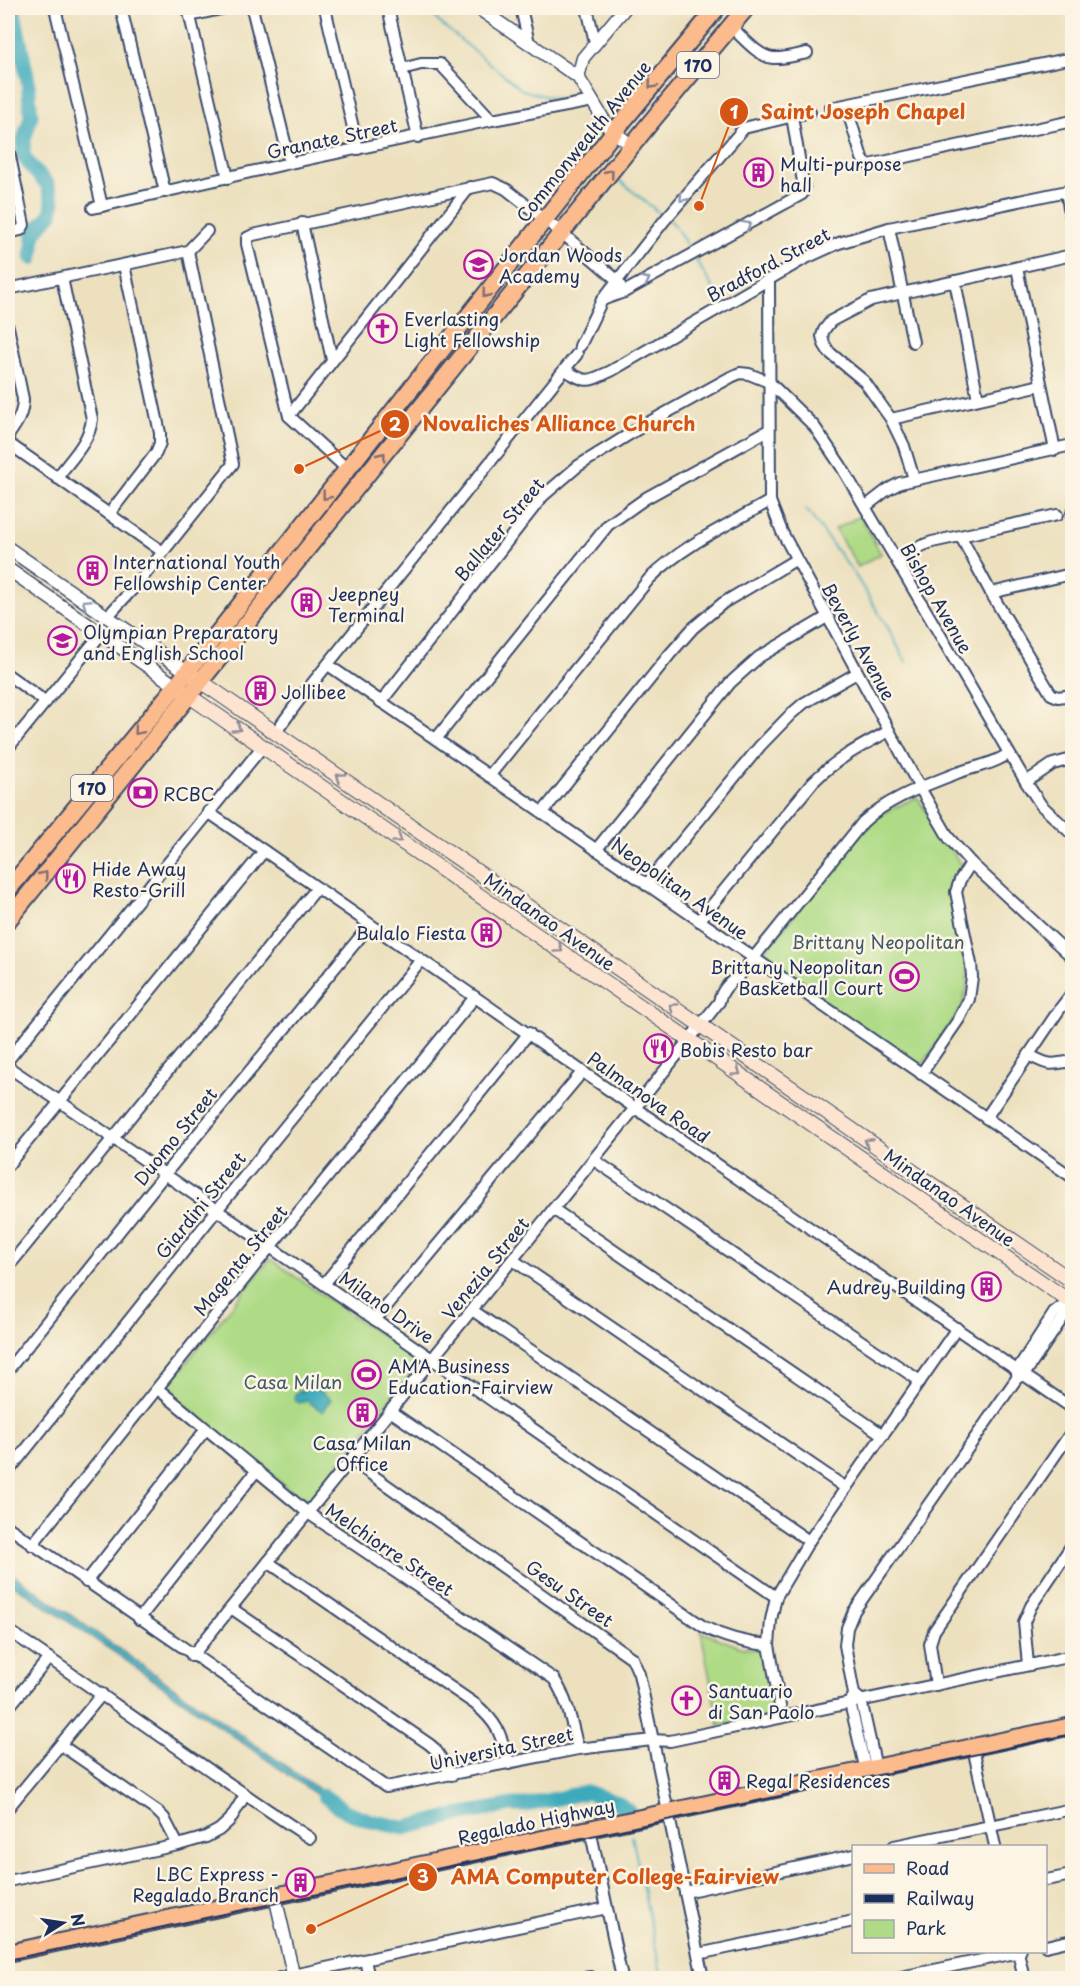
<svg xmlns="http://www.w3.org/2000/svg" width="1080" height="1986" font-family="'Playpen Sans',sans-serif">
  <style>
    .green { fill: #afdb86; stroke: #658572; stroke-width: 1.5 }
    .water { fill: #3daabc; stroke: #2c6c8d; stroke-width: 1.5 }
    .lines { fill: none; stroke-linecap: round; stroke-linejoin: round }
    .stream { stroke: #3daabc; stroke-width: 2 }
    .river { stroke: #3daabc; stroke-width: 15 }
    .minor-casing { stroke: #3a4a6c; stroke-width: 14 }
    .tertiary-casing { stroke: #3a4a6c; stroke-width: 15 }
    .secondary-casing { stroke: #3a4a6c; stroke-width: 16 }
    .primary-casing { stroke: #3a4a6c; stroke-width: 20 }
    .minor { stroke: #fff; stroke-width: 10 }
    .tertiary { stroke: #fff; stroke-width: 12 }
    .secondary { stroke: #fde4d1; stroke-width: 14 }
    .primary { stroke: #fbbb8c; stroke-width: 16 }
    .rail { stroke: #1b2f5e; stroke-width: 2 }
    .oneway { stroke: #806e73 }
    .oneway2 { stroke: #8d97ae }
    .oneway3 { stroke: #8c8a98 }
    .labels { text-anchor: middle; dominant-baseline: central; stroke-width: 5; stroke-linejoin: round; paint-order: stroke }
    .shield { fill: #fcf5e5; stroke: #5e6a86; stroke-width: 1.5 }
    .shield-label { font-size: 16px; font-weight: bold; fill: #1b2f5e }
    .street-label { font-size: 18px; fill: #1b2f5e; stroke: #fcf5e5 }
    .poi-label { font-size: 18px; fill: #1b2f5e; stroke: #fcf5e5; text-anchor: start }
    .park-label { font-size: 18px; fill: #405a68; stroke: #fcf5e5 }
    .leader { fill: none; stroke: #d45514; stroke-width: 2 }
    .callout-dot { fill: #d45514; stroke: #fcf5e5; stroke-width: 2 }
    .mark-label { font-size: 18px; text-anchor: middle; font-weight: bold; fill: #fff }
    .callout-label { font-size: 20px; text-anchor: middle; font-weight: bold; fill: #d45514; stroke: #fcf5e5; stroke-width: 5; stroke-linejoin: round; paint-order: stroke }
  </style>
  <rect width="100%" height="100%" fill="#fcf5e5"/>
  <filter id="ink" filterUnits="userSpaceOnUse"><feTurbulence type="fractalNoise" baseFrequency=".0167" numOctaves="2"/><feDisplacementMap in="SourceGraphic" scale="12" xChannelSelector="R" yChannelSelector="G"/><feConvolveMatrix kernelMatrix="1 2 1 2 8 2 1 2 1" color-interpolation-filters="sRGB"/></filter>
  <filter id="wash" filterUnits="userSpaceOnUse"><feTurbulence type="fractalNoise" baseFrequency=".008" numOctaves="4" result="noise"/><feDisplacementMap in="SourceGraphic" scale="24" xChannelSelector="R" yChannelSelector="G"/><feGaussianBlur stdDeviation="1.35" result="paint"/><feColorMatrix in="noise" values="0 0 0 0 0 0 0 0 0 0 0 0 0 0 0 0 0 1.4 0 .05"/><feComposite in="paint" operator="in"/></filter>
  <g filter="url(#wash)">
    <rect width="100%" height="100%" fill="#ece0be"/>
    <g class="green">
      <path d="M860 516 881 554 858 567 835 529Z"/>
      <path d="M917 797 963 868 952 888 953 908 967 965V986L962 1007 923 1064 916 1066 760 957 868 824 881 814Z"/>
      <path d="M270 1259 419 1362 307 1504 165 1389Z"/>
      <path d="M701 1632 740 1647 764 1651 775 1716 719 1726Z"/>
    </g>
    <g class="water">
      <path d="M310 1384 331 1399 323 1412 307 1401 299 1403 295 1399V1394L300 1391 305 1392Z"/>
      <path d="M8 1571 337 1802 341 1808 337 1809 118 1655 8 1581Z"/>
    </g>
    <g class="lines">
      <g class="stream">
        <path d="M426 8 440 23 522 90 556 99 583 95"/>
        <path d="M589 109 598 134"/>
        <path d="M619 180 664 217"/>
        <path d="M669 220 674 224 691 252"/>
        <path d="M694 257 719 298"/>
        <path d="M806 509 855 575 888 628 906 662"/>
        <path d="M632 1836 662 1978"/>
      </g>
      <g class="river">
        <path d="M13 8 28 81 31 116 24 140 23 155 32 168 47 184 53 202 51 214 34 233 32 258"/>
        <path d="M324 1796 345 1811 371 1821 404 1828 454 1816 511 1805H527L587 1792 616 1802 628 1810"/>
      </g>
    </g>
  </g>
  <g filter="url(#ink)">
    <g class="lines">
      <defs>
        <g id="minor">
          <path d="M55 8 102 206"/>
          <path d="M121 8 165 192"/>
          <path d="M188 8 228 178"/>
          <path d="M252 8 290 163"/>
          <path d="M325 8 358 149"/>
          <path d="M388 8 418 137"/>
          <path d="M521 8 529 43"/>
          <path d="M587 8 595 42"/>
          <path d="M190 16 225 8"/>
          <path d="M730 26C742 36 757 56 773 58 784 59 796 55 807 53"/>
          <path d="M402 69 421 64H440L492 120"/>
          <path d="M846 105 862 158 865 163 869 165 1072 121"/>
          <path d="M830 108 1072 58"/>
          <path d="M8 147 24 225 21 230 8 233"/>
          <path d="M1066 192 1072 223"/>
          <path d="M93 208 290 163 492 120 593 101"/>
          <path d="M302 223 332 360"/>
          <path d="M889 228 913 342"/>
          <path d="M1017 268 1055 450"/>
          <path d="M769 280 770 501 782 532 920 788 949 838 971 863 1072 957"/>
          <path d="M955 281 978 399"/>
          <path d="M8 289 188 251 207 231"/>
          <path d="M602 300 624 292 802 194 804 188 792 116"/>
          <path d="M8 327 23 399C23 415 16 424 8 436"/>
          <path d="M580 346 602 300 664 221 744 128 810 112"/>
          <path d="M565 370C588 384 587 382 611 371L804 259 839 243 889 228 1072 190"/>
          <path d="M289 416 470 187"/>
          <path d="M891 419 1041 385"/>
          <path d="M8 443 163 552"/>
          <path d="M347 469 289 416 247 244V238L253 235 493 183 506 189 562 233 617 280 624 292"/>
          <path d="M57 478C70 460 90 441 92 419L62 278"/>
          <path d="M914 479 904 446 891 419 864 381 829 352 824 344 822 336 824 330 831 321 871 300 1072 255"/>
          <path d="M865 507 887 490 900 483 1072 445"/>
          <path d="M1072 513V516"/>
          <path d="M109 514 156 453 160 443V433L124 265"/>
          <path d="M961 537 991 593 1051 694 1058 697 1072 695"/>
          <path d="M898 563 921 546 932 542 1057 515"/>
          <path d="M991 593 1071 574"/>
          <path d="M107 617 139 582 233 464 188 251"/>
          <path d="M328 665 1072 1177"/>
          <path d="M8 675 46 702"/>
          <path d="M381 702 543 496 578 466 646 424 731 377 740 373 749 374 769 382 814 426 841 466 898 563 1026 782 1041 805 1072 834"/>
          <path d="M275 733 303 695 577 354"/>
          <path d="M436 739 608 525 646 498 769 430"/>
          <path d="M8 748 101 634"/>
          <path d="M489 776 649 579C683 545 728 525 770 501"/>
          <path d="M1026 782 1053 764 1072 759"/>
          <path d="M208 812 635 1108 1072 1408"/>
          <path d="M542 813 670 654 693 628 723 603 795 560"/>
          <path d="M596 850 730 683 759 657 827 617"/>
          <path d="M646 885 760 746 791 714 804 703 857 673"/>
          <path d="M699 921 813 782C836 759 861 746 889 731"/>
          <path d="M1029 1055C1049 1066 1051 1065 1072 1061"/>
          <path d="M8 1060 263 746"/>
          <path d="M8 1067 59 1101 776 1597"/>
          <path d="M921 1074 959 1019 969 999 972 977 971 964 956 892 960 880 971 863"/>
          <path d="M986 1118 1059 1010 1072 993"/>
          <path d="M594 1160 920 1381"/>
          <path d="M8 1165 264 851"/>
          <path d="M553 1209 883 1435"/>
          <path d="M513 1260 846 1488"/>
          <path d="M8 1267 317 888"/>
          <path d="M324 1284 529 1033"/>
          <path d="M472 1310 809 1541"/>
          <path d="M375 1320 583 1071"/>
          <path d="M8 1370 165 1174 370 925"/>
          <path d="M1017 1374V1370L1054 1313 1067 1303"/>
          <path d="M158 1389 308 1513 554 1679C568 1700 572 1724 578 1749"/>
          <path d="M390 1411 704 1627C725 1638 746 1643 769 1645"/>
          <path d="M351 1460 632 1658 639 1674 703 1978"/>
          <path d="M8 1472 217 1210 421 960"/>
          <path d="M8 1527 386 1787 578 1749 652 1740 670 1741 1072 1656"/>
          <path d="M32 1545 270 1247 475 997"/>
          <path d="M268 1562 475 1704C499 1724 501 1735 509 1764"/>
          <path d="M86 1582 206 1429"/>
          <path d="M231 1608 429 1744 435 1749 452 1775"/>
          <path d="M139 1619 257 1470"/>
          <path d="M8 1630C109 1699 208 1771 310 1838"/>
          <path d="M192 1656 635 1108 719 1002C721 991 730 981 739 976L863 822C889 798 924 786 957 773 970 768 1001 762 1008 753"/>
          <path d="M1028 1665 1024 1622 1031 1606 1072 1545"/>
          <path d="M936 1685 930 1644 934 1631 1072 1431"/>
          <path d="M853 1697 850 1703 868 1779"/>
          <path d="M8 1708 49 1658"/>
          <path d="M782 1717 769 1645 771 1620 776 1597 809 1541 957 1328"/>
          <path d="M61 1745 158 1812 164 1818 178 1845"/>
          <path d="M975 1757 995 1846"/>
          <path d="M878 1777 861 1700 854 1694 845 1645 847 1628 854 1611 1017 1378 1024 1375 1062 1319 1069 1301"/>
          <path d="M8 1808 102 1694"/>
          <path d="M590 1829 622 1978"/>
          <path d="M894 1846 1072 1809"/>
          <path d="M1046 1880 1072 1875"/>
          <path d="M8 1881 178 1845 206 1837 219 1830 230 1820 245 1795"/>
          <path d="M685 1892 854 1855"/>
          <path d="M1046 1946 1072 1940"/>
          <path d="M1018 1952 1024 1978"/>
          <path d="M698 1954 854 1921"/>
          <path d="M365 1960 369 1978"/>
          <path d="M279 1978 607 1908"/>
          <path d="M584 1978 591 1977"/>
          <path d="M896 1978 1020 1952"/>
        </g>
        <g id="tertiary">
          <path d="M478 8 578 77 608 127 632 146"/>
          <path d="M578 77 583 58 625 8"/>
          <path d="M8 548 187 672"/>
          <path d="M8 569 176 686"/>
          <path d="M275 1896 294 1978"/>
        </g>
        <g id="secondary">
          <path d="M193 676 1072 1281"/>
          <path d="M182 691 1072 1303"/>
        </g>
        <g id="primary">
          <path d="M8 890 176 686 613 133 717 8"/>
          <path d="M8 920 650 123 746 8"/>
          <path d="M8 1953 1072 1726"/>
        </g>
      </defs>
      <use href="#minor" class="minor-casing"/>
      <use href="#tertiary" class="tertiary-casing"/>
      <use href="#secondary" class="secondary-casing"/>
      <use href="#primary" class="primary-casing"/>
      <use href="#minor" class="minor"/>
      <use href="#tertiary" class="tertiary"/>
      <use href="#secondary" class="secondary"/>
      <use href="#primary" class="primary"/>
      <path class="rail" d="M8 1960 1072 1734"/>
    </g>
    <defs><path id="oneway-chevron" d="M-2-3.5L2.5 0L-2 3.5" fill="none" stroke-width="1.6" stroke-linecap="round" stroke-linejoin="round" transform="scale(1.5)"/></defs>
    <g class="oneway">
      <use href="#oneway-chevron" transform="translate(652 85) rotate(130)"/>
      <use href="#oneway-chevron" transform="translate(610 173) rotate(-51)"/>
      <use href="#oneway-chevron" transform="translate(486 294) rotate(128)"/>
      <use href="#oneway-chevron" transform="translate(382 456) rotate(-51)"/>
      <use href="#oneway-chevron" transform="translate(326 496) rotate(128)"/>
      <use href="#oneway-chevron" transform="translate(138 731) rotate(130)"/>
      <use href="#oneway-chevron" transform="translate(44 875) rotate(-51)"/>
    </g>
    <g class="oneway2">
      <use href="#oneway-chevron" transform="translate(683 198) rotate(131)"/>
      <use href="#oneway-chevron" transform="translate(747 225) rotate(-29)"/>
      <use href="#oneway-chevron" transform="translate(646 280) rotate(-28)"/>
      <use href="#oneway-chevron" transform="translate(86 603) rotate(-145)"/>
    </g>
    <g class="oneway3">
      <use href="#oneway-chevron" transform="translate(237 728) rotate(34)"/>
      <use href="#oneway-chevron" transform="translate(340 777) rotate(-146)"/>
      <use href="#oneway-chevron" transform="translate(398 839) rotate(35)"/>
      <use href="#oneway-chevron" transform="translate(559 949) rotate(35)"/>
      <use href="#oneway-chevron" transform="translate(673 1007) rotate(-145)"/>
      <use href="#oneway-chevron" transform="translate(737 1072) rotate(35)"/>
      <use href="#oneway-chevron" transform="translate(868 1142) rotate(-145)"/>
    </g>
  </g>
  <defs>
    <symbol id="building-ring" viewBox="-11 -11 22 22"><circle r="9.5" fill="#fcf5e5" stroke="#b5179e" stroke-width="1.5"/><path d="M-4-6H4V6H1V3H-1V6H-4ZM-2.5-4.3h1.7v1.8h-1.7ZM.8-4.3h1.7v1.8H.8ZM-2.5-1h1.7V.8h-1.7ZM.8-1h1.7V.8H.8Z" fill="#b5179e"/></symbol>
    <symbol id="school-ring" viewBox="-11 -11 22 22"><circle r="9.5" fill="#fcf5e5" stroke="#b5179e" stroke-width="1.5"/><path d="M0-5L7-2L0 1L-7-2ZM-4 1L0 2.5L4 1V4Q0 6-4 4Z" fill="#b5179e"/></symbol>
    <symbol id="church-ring" viewBox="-11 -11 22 22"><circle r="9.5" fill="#fcf5e5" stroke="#b5179e" stroke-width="1.5"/><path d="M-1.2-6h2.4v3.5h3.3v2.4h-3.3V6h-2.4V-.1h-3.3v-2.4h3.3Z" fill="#b5179e"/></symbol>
    <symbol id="bank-ring" viewBox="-11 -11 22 22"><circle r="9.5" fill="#fcf5e5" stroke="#b5179e" stroke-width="1.5"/><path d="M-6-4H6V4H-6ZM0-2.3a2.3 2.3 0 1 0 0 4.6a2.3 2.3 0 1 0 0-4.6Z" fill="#b5179e"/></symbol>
    <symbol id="restaurant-ring" viewBox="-11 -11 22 22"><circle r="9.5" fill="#fcf5e5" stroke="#b5179e" stroke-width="1.5"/><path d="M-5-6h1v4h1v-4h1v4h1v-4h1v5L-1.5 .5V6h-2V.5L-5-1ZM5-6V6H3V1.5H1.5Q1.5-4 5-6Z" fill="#b5179e"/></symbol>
    <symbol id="stadium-ring" viewBox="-11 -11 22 22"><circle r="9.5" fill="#fcf5e5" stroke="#b5179e" stroke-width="1.5"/><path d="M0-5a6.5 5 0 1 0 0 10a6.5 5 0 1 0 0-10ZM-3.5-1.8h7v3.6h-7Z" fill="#b5179e"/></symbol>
  </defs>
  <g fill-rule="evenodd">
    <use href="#building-ring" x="742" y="156" width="33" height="33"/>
    <use href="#school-ring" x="462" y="248" width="33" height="33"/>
    <use href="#church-ring" x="366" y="312" width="33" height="33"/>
    <use href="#building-ring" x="76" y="554" width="33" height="33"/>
    <use href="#building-ring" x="290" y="586" width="33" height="33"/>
    <use href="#school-ring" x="46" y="624" width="33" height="33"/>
    <use href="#building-ring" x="244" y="674" width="33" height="33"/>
    <use href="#bank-ring" x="126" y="776" width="33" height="33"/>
    <use href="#restaurant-ring" x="54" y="862" width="33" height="33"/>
    <use href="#building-ring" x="470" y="916" width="33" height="33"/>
    <use href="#stadium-ring" x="888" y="960" width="33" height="33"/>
    <use href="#restaurant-ring" x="642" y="1032" width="33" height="33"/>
    <use href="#building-ring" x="970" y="1270" width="33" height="33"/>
    <use href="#stadium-ring" x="350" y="1358" width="33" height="33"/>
    <use href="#building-ring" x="346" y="1396" width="33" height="33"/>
    <use href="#church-ring" x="670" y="1684" width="33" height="33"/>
    <use href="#building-ring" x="708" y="1764" width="33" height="33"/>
    <use href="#building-ring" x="284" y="1866" width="33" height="33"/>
  </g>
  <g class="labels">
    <g class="shield">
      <rect x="677" y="52" width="42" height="26" rx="4.5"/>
      <rect x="71" y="775" width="42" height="26" rx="4.5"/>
    </g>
    <g class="shield-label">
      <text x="698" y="65">170</text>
      <text x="92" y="788">170</text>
    </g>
    <g class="street-label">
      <text transform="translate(332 138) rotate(-12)">Granate Street</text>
      <text transform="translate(583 141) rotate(-51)">Commonwealth Avenue</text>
      <text transform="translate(768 264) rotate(-28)">Bradford Street</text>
      <text transform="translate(499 529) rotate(-50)">Ballater Street</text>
      <text transform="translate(937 598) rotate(60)">Bishop Avenue</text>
      <text transform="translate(859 641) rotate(61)">Beverly Avenue</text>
      <text transform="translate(680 888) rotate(35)">Neopolitan Avenue</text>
      <text transform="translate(550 921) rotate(35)">Mindanao Avenue</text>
      <text transform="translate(649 1097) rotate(35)">Palmanova Road</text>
      <text transform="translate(175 1136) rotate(-51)">Duomo Street</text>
      <text transform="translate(950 1197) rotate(35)">Mindanao Avenue</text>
      <text transform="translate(200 1205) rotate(-51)">Giardini Street</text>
      <text transform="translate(240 1260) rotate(-51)">Magenta Street</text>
      <text transform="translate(485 1268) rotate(-51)">Venezia Street</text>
      <text transform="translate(387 1307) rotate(35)">Milano Drive</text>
      <text transform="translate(390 1549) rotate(34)">Melchiorre Street</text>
      <text transform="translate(570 1593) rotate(35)">Gesu Street</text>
      <text transform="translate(501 1748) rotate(-12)">Universita Street</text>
      <text transform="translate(536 1821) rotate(-12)">Regalado Highway</text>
    </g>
    <g class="poi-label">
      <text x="780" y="163">Multi-purpose<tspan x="780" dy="21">hall</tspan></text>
      <text x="499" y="254">Jordan Woods<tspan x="499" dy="21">Academy</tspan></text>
      <text x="404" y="318">Everlasting<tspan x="404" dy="21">Light Fellowship</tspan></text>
      <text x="113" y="561">International Youth<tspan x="113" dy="21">Fellowship Center</tspan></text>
      <text x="328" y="593">Jeepney<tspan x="328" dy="21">Terminal</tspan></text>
      <text x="83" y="631">Olympian Preparatory<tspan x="83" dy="21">and English School</tspan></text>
      <text x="281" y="691">Jollibee</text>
      <text x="163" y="793">RCBC</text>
      <text x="92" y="868">Hide Away<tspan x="92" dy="21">Resto-Grill</tspan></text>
      <text x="466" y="932" text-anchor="end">Bulalo Fiesta</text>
      <text x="883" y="966" text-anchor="end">Brittany Neopolitan<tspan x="883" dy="21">Basketball Court</tspan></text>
      <text x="680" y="1049">Bobis Resto bar</text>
      <text x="966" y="1286" text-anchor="end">Audrey Building</text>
      <text x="388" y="1365">AMA Business<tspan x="388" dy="21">Education-Fairview</tspan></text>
      <text x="362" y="1442" text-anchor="middle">Casa Milan<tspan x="362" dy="21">Office</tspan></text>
      <text x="708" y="1690">Santuario<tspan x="708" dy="21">di San Paolo</tspan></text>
      <text x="746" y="1780">Regal Residences</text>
      <text x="279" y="1873" text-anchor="end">LBC Express -<tspan x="279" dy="21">Regalado Branch</tspan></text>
    </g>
    <g class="park-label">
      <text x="878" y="941">Brittany Neopolitan</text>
      <text x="293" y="1381">Casa Milan</text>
    </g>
  </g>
  <path class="leader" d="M699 206L734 112M299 469L395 424M311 1929L423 1877"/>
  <g class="callout-dot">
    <circle cx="699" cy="206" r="6"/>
    <circle cx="299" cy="469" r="6"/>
    <circle cx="311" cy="1929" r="6"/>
    <circle cx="734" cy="112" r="15"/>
    <circle cx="395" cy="424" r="15"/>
    <circle cx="423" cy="1877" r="15"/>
  </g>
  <g class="mark-label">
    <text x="734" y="119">1</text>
    <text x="395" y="431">2</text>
    <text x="423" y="1883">3</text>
  </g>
  <g class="callout-label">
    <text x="863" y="119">Saint Joseph Chapel</text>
    <text x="559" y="431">Novaliches Alliance Church</text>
    <text x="615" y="1884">AMA Computer College-Fairview</text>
  </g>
  <rect width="1080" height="1986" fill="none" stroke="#fcf5e5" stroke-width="30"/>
  <rect x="852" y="1845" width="195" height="108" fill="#fcf5e5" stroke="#a2a6af" stroke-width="1.5"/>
  <rect x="864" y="1864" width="30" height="9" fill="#fbbb8c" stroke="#a2a6af" stroke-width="1.5"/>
  <text x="906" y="1875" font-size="18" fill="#1b2f5e">Road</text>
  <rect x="864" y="1894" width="30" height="9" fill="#1b2f5e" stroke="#a2a6af" stroke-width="1.5"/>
  <text x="906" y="1905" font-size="18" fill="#1b2f5e">Railway</text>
  <rect x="864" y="1920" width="30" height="18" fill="#afdb86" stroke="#a2a6af" stroke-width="1.5"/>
  <text x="906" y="1935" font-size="18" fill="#1b2f5e">Park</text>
  <g transform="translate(63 1923) rotate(78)" stroke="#fcf5e5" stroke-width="4.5" paint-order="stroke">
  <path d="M0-4.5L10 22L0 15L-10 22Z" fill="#1b2f5e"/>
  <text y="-9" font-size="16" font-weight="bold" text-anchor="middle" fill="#1b2f5e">N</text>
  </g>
</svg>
